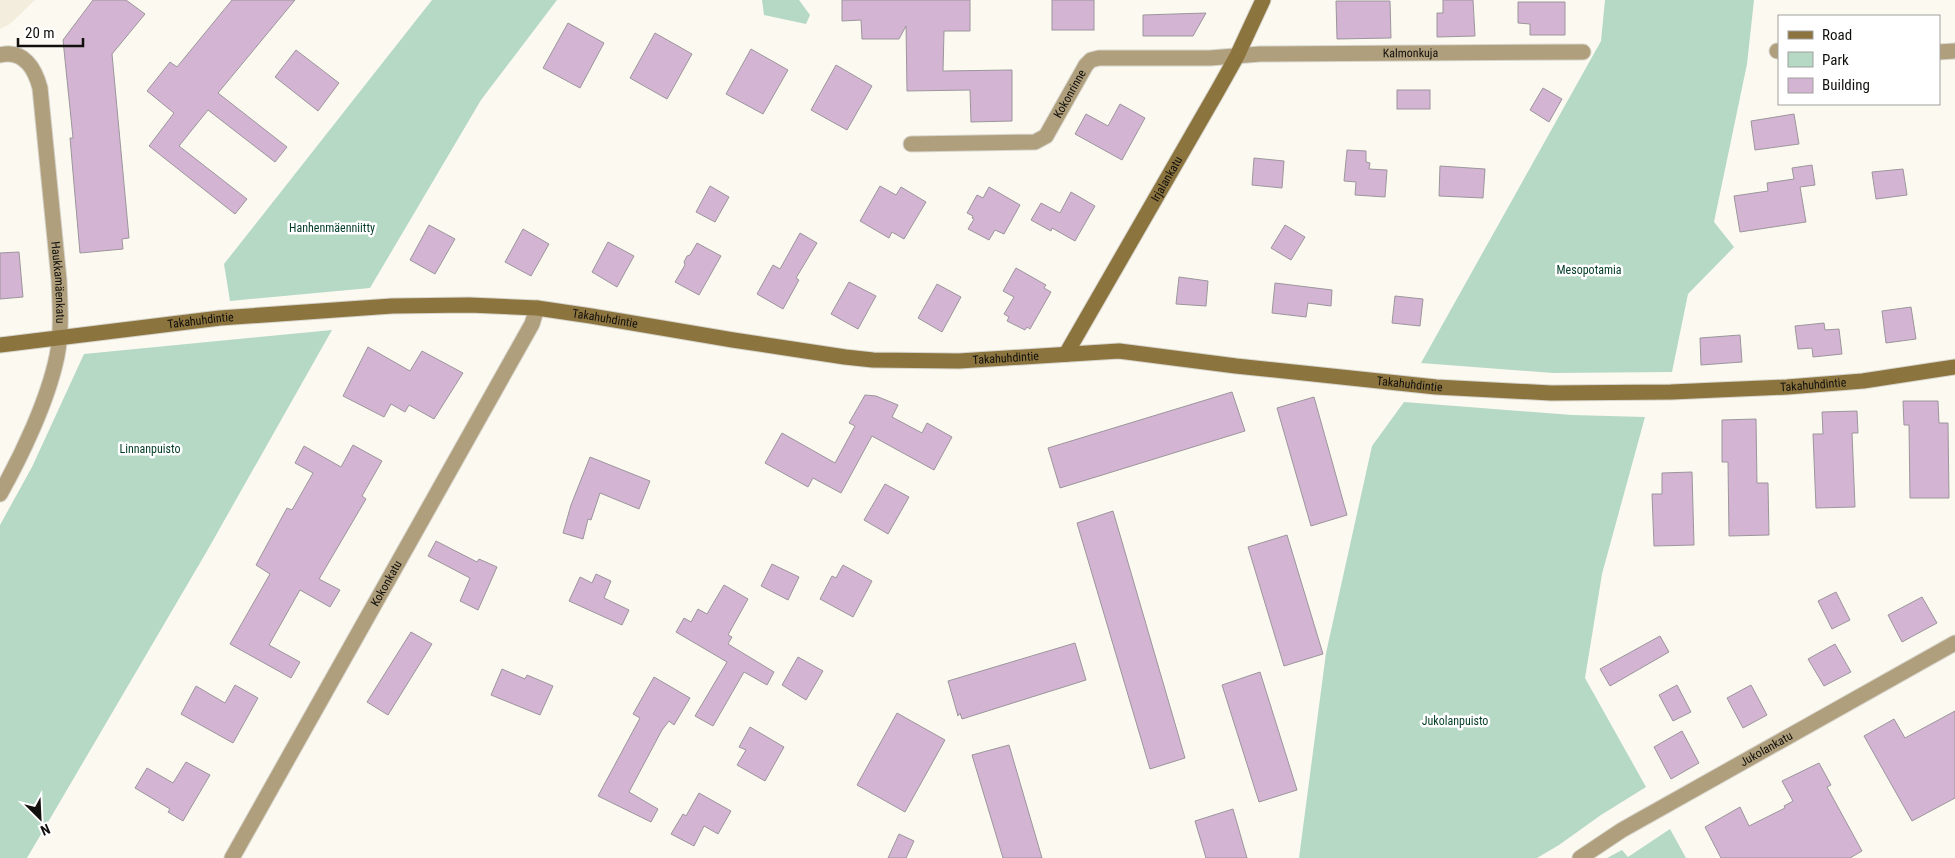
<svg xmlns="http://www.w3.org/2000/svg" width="1955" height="858" font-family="'Roboto Condensed',sans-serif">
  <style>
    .built { fill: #f3edde }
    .green { fill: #b5d9c5 }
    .building { fill: #d3b4d3; stroke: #9c969c }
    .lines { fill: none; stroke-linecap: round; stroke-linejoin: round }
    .street-casing { stroke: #d6d4cc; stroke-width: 17 }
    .secondary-casing { stroke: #d6d4cc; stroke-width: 17 }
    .street { stroke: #b09f7c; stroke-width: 15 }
    .secondary { stroke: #8c743e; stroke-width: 15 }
    .labels { text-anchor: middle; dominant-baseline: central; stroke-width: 5; stroke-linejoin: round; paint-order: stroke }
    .street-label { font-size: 12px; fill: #11100d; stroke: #fff }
    .park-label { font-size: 12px; fill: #023c27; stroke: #fff }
  </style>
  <rect width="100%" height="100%" fill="#fcf9f0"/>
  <path class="built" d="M0 0H35L10 24 0 29Z"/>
  <g class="green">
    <path d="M432 0H557L481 100 370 288 230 301 224 264Z"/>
    <path d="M762 0H799L810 15 806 24 764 15Z"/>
    <path d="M1605 0H1754L1747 64 1714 222 1734 247 1688 294 1672 372 1553 373 1421 363 1601 41Z"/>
    <path d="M332 330 207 551 27 858H0V525L32 467 84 354Z"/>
    <path d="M1404 402 1572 415 1645 417 1602 574 1585 678 1646 787 1601 815 1559 845 1537 858H1299L1326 653 1372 446Z"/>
    <path d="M1670 829 1686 858H1607L1622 850 1628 857Z"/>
  </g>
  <g class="building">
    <path d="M93 0H126L145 14 112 54 129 238 122 239 123 249 80 253 70 138H73L63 40Z"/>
    <path d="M232 0H295L218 93 287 147 275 162 208 110 179 146 247 199 235 214 149 146 174 113 147 91 170 62 177 67Z"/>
    <path d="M842 0H970V31H944L943 71 1012 70V121L971 122 970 90 907 91 906 26 899 39H862L861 20 842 21Z"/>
    <rect x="1052" y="0" width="42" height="30"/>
    <path d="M1443 0H1473L1475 36 1437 37V13H1443Z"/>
    <path d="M1336 1H1390L1391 38 1337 39Z"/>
    <path d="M1518 2H1565V35H1530V24L1518 23Z"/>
    <path d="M1206 13 1193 36H1143V15Z"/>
    <path d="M568 23 604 43 580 88 543 68Z"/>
    <path d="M655 33 692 54 667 99 630 78Z"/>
    <path d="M751 49 788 70 763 114 726 94Z"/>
    <path d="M296 50 339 83 318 111 275 77Z"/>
    <path d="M836 65 872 86 847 130 811 110Z"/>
    <path d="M1543 88 1562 99 1549 122 1530 110Z"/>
    <rect x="1397" y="90" width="33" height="19"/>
    <path d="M1120 104 1145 118 1122 160 1075 134 1086 114 1108 126Z"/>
    <path d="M1794 114 1799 144 1755 150 1751 121Z"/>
    <path d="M1347 150 1366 151V162L1370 163 1369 169 1387 170 1385 197 1355 195 1356 182 1344 181Z"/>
    <path d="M1254 158 1284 161 1282 188 1252 185Z"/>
    <path d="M1812 165 1815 185 1800 187 1806 222 1740 232 1734 196 1768 191 1767 183 1794 179 1792 168Z"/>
    <path d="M1440 166 1485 169 1483 198 1439 196Z"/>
    <path d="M1903 169 1907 195 1876 199 1872 172Z"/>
    <path d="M710 186 729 197 715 222 696 212Z"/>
    <path d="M880 186 896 195 901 187 926 202 904 239 892 232 889 238 860 221Z"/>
    <path d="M989 187 1020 205 1004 234 995 230 989 240 968 229 974 219 972 218 973 216 967 213 977 195 983 198Z"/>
    <path d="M1071 192 1095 206 1075 241 1052 228 1051 231 1031 220 1041 203 1060 213Z"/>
    <path d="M429 225 455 239 435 274 410 260Z"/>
    <path d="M1285 225 1305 237 1291 260 1271 248Z"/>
    <path d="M523 229 549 244 531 276 505 262Z"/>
    <path d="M800 233 817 243 796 278 799 280 783 309 757 294 773 265 780 269Z"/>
    <path d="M608 242 634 256 617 287 592 272Z"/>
    <path d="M697 243 721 256 699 295 675 282 685 265 684 262 687 256 690 255Z"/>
    <path d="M19 252 23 297 0 299V253Z"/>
    <path d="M1016 268 1046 285 1044 288 1051 292 1030 329 1027 327 1025 330 1007 321 1009 317 1004 314 1014 297 1003 291Z"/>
    <path d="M1179 277 1208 281 1206 306 1176 304Z"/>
    <path d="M849 282 876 296 858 329 831 314Z"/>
    <path d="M1275 283 1332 290 1331 306 1308 303 1306 317 1272 313Z"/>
    <path d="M937 284 961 297 942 332 918 318Z"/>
    <path d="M1395 296 1423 299 1420 326 1392 323Z"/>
    <path d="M1911 307 1916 339 1886 343 1882 311Z"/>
    <path d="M1824 323 1825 330 1839 329 1842 354 1813 357 1812 348 1798 349 1795 326Z"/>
    <path d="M1740 335 1742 362 1701 365 1700 338Z"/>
    <path d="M368 347 410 371 422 351 463 373 434 419 409 405 405 412 391 404 384 417 343 396Z"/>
    <path d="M1232 392 1245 431 1060 488 1048 448Z"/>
    <path d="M865 395 876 396 898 405 892 417 922 433 927 423 952 437 934 470 872 436 841 493 813 478 808 487 765 463 782 433 835 463 855 426 849 423Z"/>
    <path d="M1314 397 1347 515 1311 526 1277 408Z"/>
    <path d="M1903 401H1938L1939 423H1948L1949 498H1910L1909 425H1904Z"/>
    <path d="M1857 411 1858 433H1852L1855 507 1816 508 1813 434H1823L1822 412Z"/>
    <path d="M1756 419 1757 483H1768L1769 535 1729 536 1728 462H1722V420Z"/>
    <path d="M353 445 382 461 362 496 366 499 319 579 340 590 330 607 300 590 269 645 300 662 291 678 230 644 270 574 256 565 287 508 292 510 313 473 295 463 304 446 341 467Z"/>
    <path d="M590 457 650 481 639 509 600 493 591 520 588 519 583 539 563 533 571 505Z"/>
    <path d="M1692 472 1694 545 1654 546 1652 494H1662V473Z"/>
    <path d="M885 484 909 497 888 534 864 520Z"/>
    <path d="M1113 511 1185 758 1150 769 1077 523Z"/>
    <path d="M1287 535 1323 654 1284 666 1248 547Z"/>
    <path d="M436 541 477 562 479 559 497 567 478 610 460 601 470 578 428 556Z"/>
    <path d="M772 564 799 577 788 600 761 586Z"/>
    <path d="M843 565 872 581 853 617 820 599 832 576 836 578Z"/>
    <path d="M596 574 611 581 604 598 629 610 622 625 569 601 580 577 592 583Z"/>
    <path d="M724 585 748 599 728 635 732 637 728 644 774 672 767 685 744 672 713 726 695 716 727 662 676 632 684 618 691 622 698 609 707 614Z"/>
    <path d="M1836 592 1850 620 1832 629 1818 601Z"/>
    <path d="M1922 597 1937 623 1902 642 1888 615Z"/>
    <path d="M411 632 432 644 388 715 367 702Z"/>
    <path d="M1660 636 1669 652 1610 686 1600 669Z"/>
    <path d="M1075 643 1086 680 962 719 960 713 958 716 948 681Z"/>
    <path d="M1835 644 1851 672 1824 686 1808 659Z"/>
    <path d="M798 657 823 671 806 700 782 685Z"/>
    <path d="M502 669 525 679 527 675 553 686 540 715 491 695Z"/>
    <path d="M1260 672 1297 790 1259 802 1222 685Z"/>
    <path d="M654 677 690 698 674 725 669 721 662 730 629 792 658 809 651 822 598 796 640 718 633 714Z"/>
    <path d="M235 685 258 698 233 743 181 714 196 686 225 703Z"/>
    <path d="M1677 685 1691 712 1673 721 1659 695Z"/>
    <path d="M1751 685 1767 715 1743 728 1727 698Z"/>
    <path d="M1955 711V798L1912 821 1864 736 1894 719 1905 738Z"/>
    <path d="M897 713 945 740 905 812 857 785Z"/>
    <path d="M750 727 784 747 765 781 737 765 746 750 739 747Z"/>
    <path d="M1682 731 1699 763 1671 779 1654 747Z"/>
    <path d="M1009 745 1042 858H1003L972 755Z"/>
    <path d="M186 762 210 775 183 821 168 812 170 809 135 788 147 768 173 783Z"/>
    <path d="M1819 763 1831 785 1827 787 1862 851 1850 858H1721L1705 827 1740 807 1749 826 1785 808 1784 806 1793 801 1782 781Z"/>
    <path d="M699 793 731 811 718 834 704 826 694 846 671 834 683 814 686 816Z"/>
    <path d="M1233 809 1247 858H1206L1195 821Z"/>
    <path d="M899 834 914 841 906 858H888Z"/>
  </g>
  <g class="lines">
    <defs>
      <g id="street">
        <path d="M1777 51H1779"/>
        <path d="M1939 52 1955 51"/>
        <path id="s1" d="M0 55C24 49 35 69 40 88L59 280C60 305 62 331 57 356 48 400 22 455 0 494"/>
        <path id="s2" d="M911 144 1035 142 1046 136 1086 65 1091 60 1099 58H1210L1260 54 1583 52"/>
        <path id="s3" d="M232 858 532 324 537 308"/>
        <path id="s4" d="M1580 858 1622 830 1955 643"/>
      </g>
      <g id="secondary">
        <path id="s5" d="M0 345 220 318 392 306 469 305 537 308 591 316 733 340 845 357 873 360 959 361 1119 351 1236 366 1436 387 1551 393 1671 392 1787 387 1863 381 1955 367"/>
        <path id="s6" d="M1066 354 1218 90 1237 56 1263 0"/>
      </g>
    </defs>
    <use href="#street" class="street-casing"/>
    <use href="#secondary" class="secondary-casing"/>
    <use href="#street" class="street"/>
    <use href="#secondary" class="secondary"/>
  </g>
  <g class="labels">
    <g class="street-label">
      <text stroke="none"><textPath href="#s2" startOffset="545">Kalmonkuja</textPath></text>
      <text stroke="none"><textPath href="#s2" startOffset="185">Kokonrinne</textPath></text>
      <text stroke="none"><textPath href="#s6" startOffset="202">Irjalankatu</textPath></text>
      <text stroke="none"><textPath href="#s1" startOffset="254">Haukkamäenkatu</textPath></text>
      <text stroke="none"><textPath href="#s5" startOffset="608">Takahuhdintie</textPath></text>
      <text stroke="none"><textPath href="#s5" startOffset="202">Takahuhdintie</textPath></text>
      <text stroke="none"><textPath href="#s5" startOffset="1012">Takahuhdintie</textPath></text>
      <text stroke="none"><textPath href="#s5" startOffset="1418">Takahuhdintie</textPath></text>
      <text stroke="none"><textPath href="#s5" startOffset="1822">Takahuhdintie</textPath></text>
      <text stroke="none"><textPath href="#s3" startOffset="315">Kokonkatu</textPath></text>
      <text stroke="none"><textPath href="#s4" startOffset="216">Jukolankatu</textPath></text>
    </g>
    <g class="park-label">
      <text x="332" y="228">Hanhenmäenniitty</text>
      <text x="1589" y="270">Mesopotamia</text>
      <text x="150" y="449">Linnanpuisto</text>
      <text x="1455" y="721">Jukolanpuisto</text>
    </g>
  </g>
  <rect x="1778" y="15" width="162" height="90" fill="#ffffff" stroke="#a09f9e"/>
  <rect x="1788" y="31" width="25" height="8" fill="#8c743e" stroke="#a09f9e"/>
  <text x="1822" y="40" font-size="15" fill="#11100d">Road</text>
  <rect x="1788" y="52" width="25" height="15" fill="#b5d9c5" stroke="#a09f9e"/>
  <text x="1822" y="65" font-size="15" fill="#11100d">Park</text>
  <rect x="1788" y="78" width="25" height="15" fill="#d3b4d3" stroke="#a09f9e"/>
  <text x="1822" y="90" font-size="15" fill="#11100d">Building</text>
  <g transform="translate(40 818) rotate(156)" stroke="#ffffff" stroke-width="4" paint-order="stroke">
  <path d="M0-4L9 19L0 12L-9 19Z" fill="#11100d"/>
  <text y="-8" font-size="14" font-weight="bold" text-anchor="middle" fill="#11100d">N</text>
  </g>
  <path d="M18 38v8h65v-8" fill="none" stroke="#11100d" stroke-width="2.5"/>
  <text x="25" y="38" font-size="15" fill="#11100d" stroke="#ffffff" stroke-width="4" paint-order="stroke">20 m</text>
</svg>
